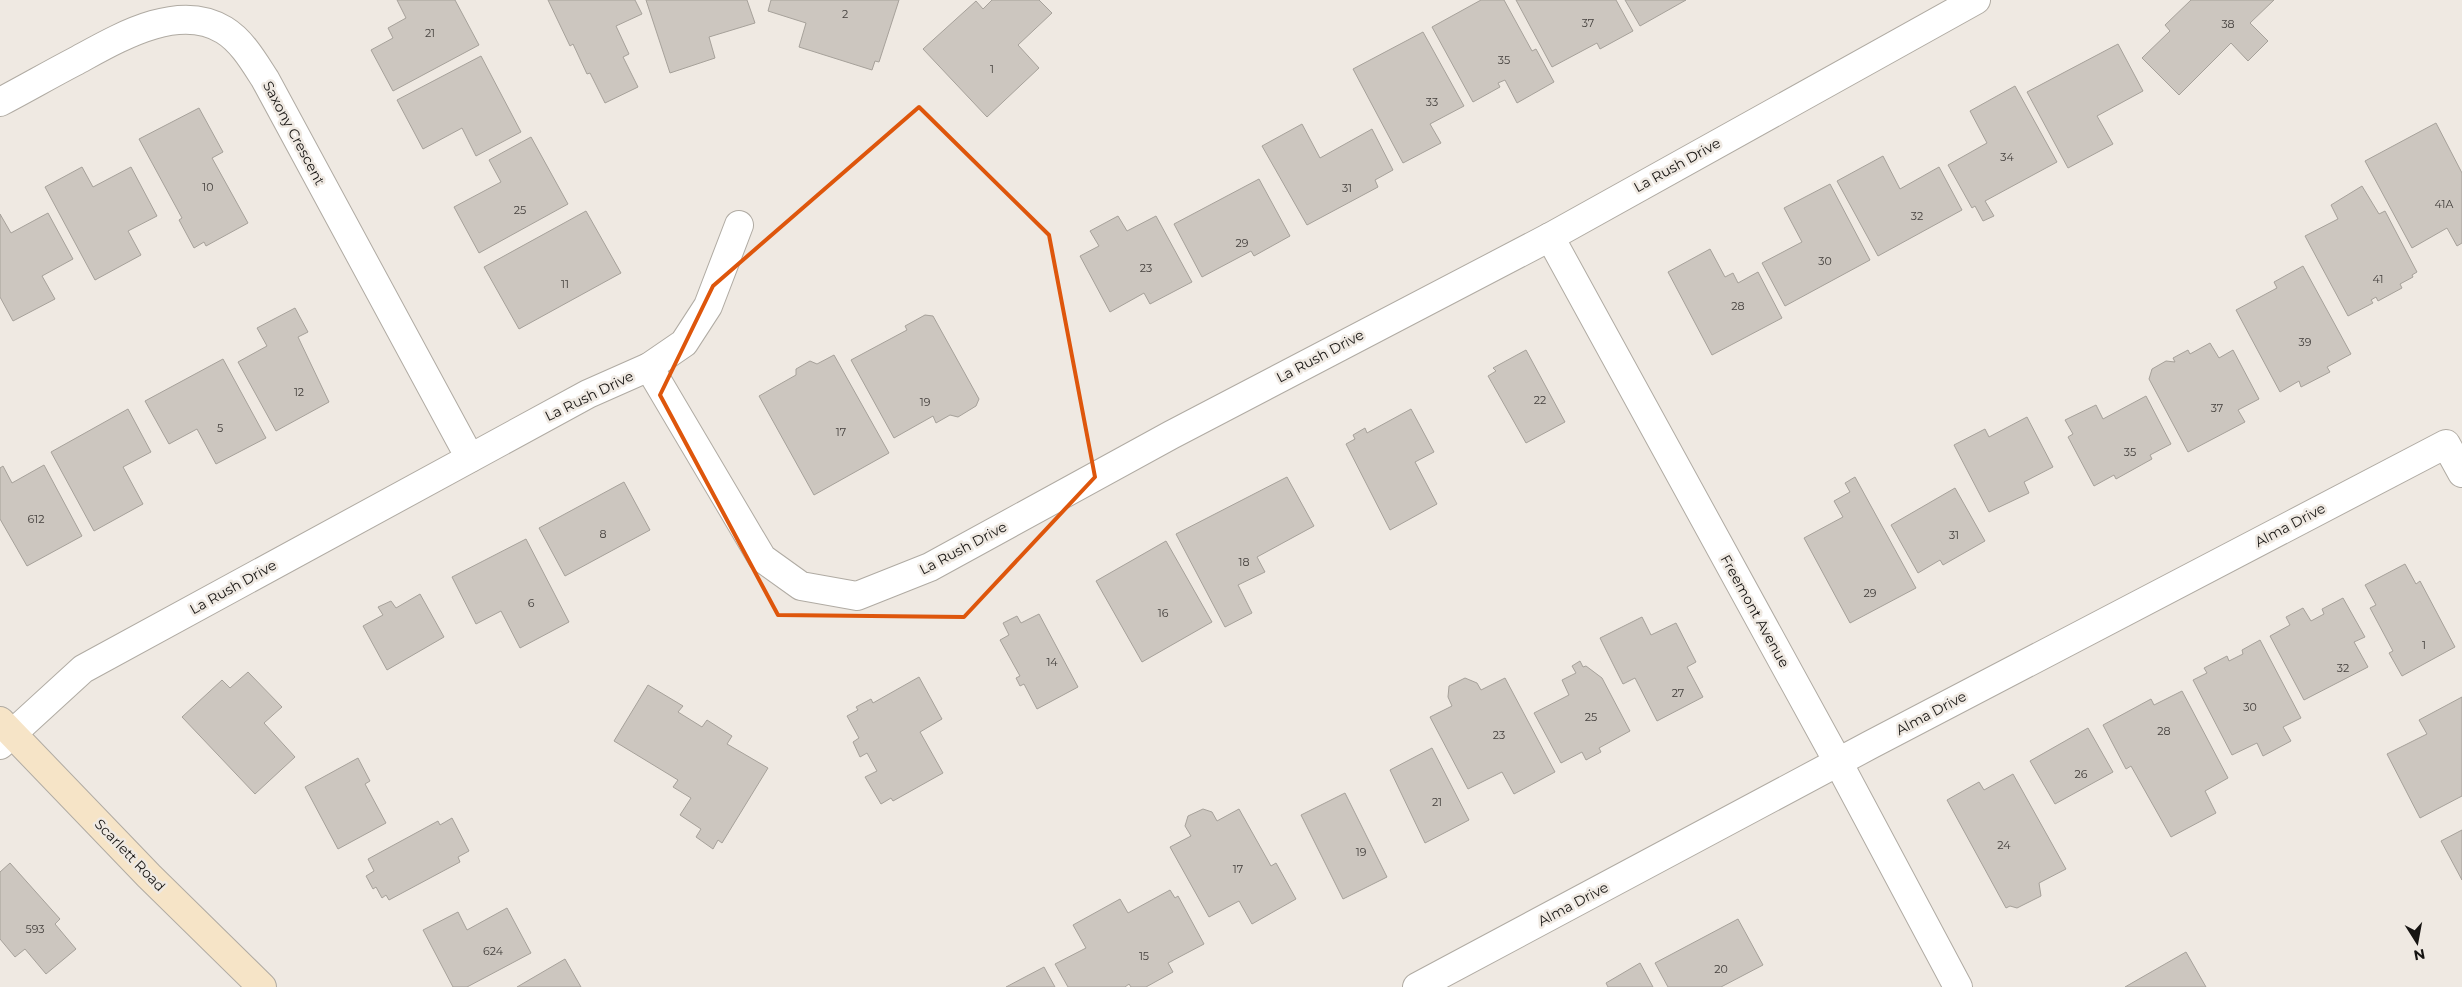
<svg xmlns="http://www.w3.org/2000/svg" width="2462" height="987" font-family="Montserrat,sans-serif">
  <style>
    .building { fill: #ccc6bf; stroke: #a6a19a }
    .lines { fill: none; stroke-linecap: round; stroke-linejoin: round }
    .street-casing { stroke: #b0aba3; stroke-width: 30 }
    .secondary-casing { stroke: #b0aba3; stroke-width: 30 }
    .street { stroke: #fff; stroke-width: 28 }
    .secondary { stroke: #f6e4c7; stroke-width: 28 }
    .marked { fill: none; stroke: #de560c; stroke-width: 4; stroke-linejoin: round }
    .labels { text-anchor: middle; dominant-baseline: central; stroke-width: 5; stroke-linejoin: round; paint-order: stroke }
    .number-label { font-size: 11px; fill: #44403d }
    .street-label { font-size: 14px; fill: #161412; stroke: #efe9e2 }
  </style>
  <rect width="100%" height="100%" fill="#efe9e2"/>
  <g class="building">
    <path d="M397 0H455L479 45 393 91 371 50 393 38 388 28 406 18Z"/>
    <path d="M548 0H635L642 14 616 26 629 54 623 57 638 87 605 103 590 73 587 74 573 44 570 46Z"/>
    <path d="M646 0H747L755 23 709 37 715 58 670 73Z"/>
    <path d="M771 0H899L879 62 875 61 872 70 799 47 806 23 768 11Z"/>
    <path d="M992 0H1039L1052 13 1018 45 1039 68 987 117 923 49 976 1 983 9Z"/>
    <path d="M1481 0H1504L1532 51 1536 49 1554 82 1517 103 1505 80 1498 83 1500 87 1473 102 1432 27Z"/>
    <path d="M1516 0H1616L1633 31 1600 49 1597 43 1552 67Z"/>
    <path d="M1625 0H1686L1640 26Z"/>
    <path d="M2191 0H2274L2250 23 2268 41 2248 61 2231 43 2179 95 2142 58 2170 31 2165 25Z"/>
    <path d="M1423 32 1464 106 1430 124 1441 143 1403 163 1353 69Z"/>
    <path d="M2118 44 2143 91 2097 116 2113 144 2068 168 2027 92Z"/>
    <path d="M481 56 521 132 476 156 462 128 423 149 397 100Z"/>
    <path d="M2015 86 2057 162 1985 201 1994 216 1983 221 1975 206 1972 208 1948 165 1987 143 1970 111Z"/>
    <path d="M199 108 223 152 212 158 248 223 206 246 204 242 194 248 179 220 182 218 139 139Z"/>
    <path d="M2436 123 2462 173V243L2457 246 2447 228 2412 248 2365 161Z"/>
    <path d="M1302 124 1320 158 1372 129 1393 170 1375 180 1378 187 1307 225 1262 146Z"/>
    <path d="M531 137 568 204 479 253 454 207 501 182 489 160Z"/>
    <path d="M1883 156 1900 189 1939 167 1962 210 1878 256 1837 181Z"/>
    <path d="M82 167 93 187 131 167 157 216 128 231 141 255 95 280 45 187Z"/>
    <path d="M1259 179 1290 236 1254 256 1251 251 1202 277 1174 224Z"/>
    <path d="M1830 184 1870 260 1785 306 1762 263 1802 242 1784 208Z"/>
    <path d="M2362 186 2379 214 2385 211 2417 272 2412 275 2413 277 2400 284 2402 288 2378 301 2376 297 2371 300 2373 303 2348 316 2305 236 2338 219 2331 205Z"/>
    <path d="M586 211 621 273 519 329 484 267Z"/>
    <path d="M48 213 73 259 42 276 55 299 13 321 0 297V214L11 233Z"/>
    <path d="M1118 216 1127 231 1156 216 1192 282 1150 304 1144 293 1110 312 1080 256 1099 246 1090 231Z"/>
    <path d="M1710 249 1725 277 1733 273 1738 283 1758 272 1782 318 1712 355 1668 272Z"/>
    <path d="M2303 266 2351 354 2327 367 2330 372 2301 387 2299 381 2280 392 2236 310 2277 288 2274 282Z"/>
    <path d="M295 308 308 332 298 337 329 402 276 431 238 362 267 346 257 328Z"/>
    <path d="M925 315 933 316 979 399 976 406 958 417 950 415 936 423 933 416 894 438 851 360 907 330 905 326Z"/>
    <path d="M2210 343 2219 358 2233 350 2259 399 2238 410 2245 422 2188 452 2149 379 2152 369 2166 361 2175 362 2173 358 2188 350 2190 354Z"/>
    <path d="M1526 350 1565 422 1526 443 1488 376 1496 371 1493 368Z"/>
    <path d="M834 355 889 453 814 495 759 396 796 375V369L810 361 817 364Z"/>
    <path d="M223 359 266 438 216 464 197 429 169 444 145 401Z"/>
    <path d="M2146 396 2171 444 2150 455 2152 459 2116 479 2114 475 2094 486 2068 437 2073 434 2065 420 2096 405 2103 419Z"/>
    <path d="M128 409 151 452 123 467 143 504 94 531 51 452Z"/>
    <path d="M1411 409 1434 452 1415 462 1437 504 1390 530 1346 444 1355 439 1353 435 1365 428 1367 433Z"/>
    <path d="M2027 417 2053 467 2024 482 2029 493 1989 512 1954 445 1985 429 1989 437Z"/>
    <path d="M44 465 82 536 27 566 0 519V468L3 466 12 483Z"/>
    <path d="M1287 477 1314 526 1257 557 1265 572 1238 585 1252 613 1225 627 1176 534Z"/>
    <path d="M1855 477 1916 588 1850 623 1804 538 1843 517 1834 501 1850 492 1845 483Z"/>
    <path d="M624 482 650 530 565 576 539 528Z"/>
    <path d="M1955 488 1985 541 1943 565 1940 560 1918 573 1891 525Z"/>
    <path d="M526 539 569 622 520 648 501 611 476 624 452 577Z"/>
    <path d="M1166 541 1212 622 1142 662 1096 581Z"/>
    <path d="M2405 564 2416 584 2420 581 2455 647 2402 676 2389 653 2393 651 2370 608 2376 605 2365 585Z"/>
    <path d="M420 594 444 637 387 670 363 626 383 615 378 607 391 601 396 608Z"/>
    <path d="M2343 598 2365 637 2354 642 2368 667 2304 700 2270 636 2290 625 2286 617 2303 608 2311 621 2324 614 2322 609Z"/>
    <path d="M1039 614 1078 687 1037 709 1024 684 1020 686 1016 678 1020 676 1000 640 1009 635 1003 623 1017 616 1021 623Z"/>
    <path d="M1642 617 1651 635 1676 623 1696 662 1687 667 1703 697 1657 721 1635 678 1623 684 1600 638Z"/>
    <path d="M2260 640 2301 718 2283 727 2291 741 2263 756 2257 743 2232 755 2193 680 2207 673 2204 668 2227 656 2229 661 2243 654 2242 650Z"/>
    <path d="M1580 661 1583 667 1586 666 1602 678 1630 731 1599 748 1601 752 1586 760 1582 752 1561 763 1534 713 1569 695 1562 680 1576 673 1572 666Z"/>
    <path d="M248 672 282 707 264 723 295 757 255 794 182 717 222 680 230 688Z"/>
    <path d="M919 677 942 719 920 732 943 773 893 801 891 798 881 804 865 777 877 771 867 753 860 757 853 742 859 738 847 716 858 710 856 707 871 699 873 703Z"/>
    <path d="M1465 678 1477 683 1481 690 1505 678 1555 772 1514 794 1502 772 1468 789 1430 717 1452 706 1448 697 1449 686Z"/>
    <path d="M648 685 683 706 678 712 702 727 707 720 732 736 727 744 768 768 722 843 718 840 713 849 696 837 701 829 680 815 691 798 673 787 678 780 614 741Z"/>
    <path d="M2182 691 2228 778 2205 791 2216 813 2171 837 2131 766 2126 769 2103 725 2151 699 2154 705Z"/>
    <path d="M2462 697V796L2420 818 2387 754 2427 734 2419 720Z"/>
    <path d="M2088 728 2113 772 2055 804 2030 761Z"/>
    <path d="M1432 748 1469 820 1425 843 1390 770Z"/>
    <path d="M358 758 370 781 365 784 386 823 338 849 305 787Z"/>
    <path d="M2013 774 2066 869 2039 883 2041 896 2017 908 2010 906 2006 908 1947 800 1979 782 1984 790Z"/>
    <path d="M1345 793 1387 877 1343 899 1301 815Z"/>
    <path d="M1203 809 1212 812 1217 821 1239 809 1271 866 1276 863 1296 899 1252 924 1239 901 1209 917 1170 847 1191 836 1185 826 1188 816Z"/>
    <path d="M452 818 469 851 458 857 460 862 389 900 386 895 382 898 376 887 373 889 366 876 374 871 368 859 438 821 440 825Z"/>
    <path d="M2462 830V880L2441 841Z"/>
    <path d="M10 863 60 919 55 924 76 949 46 974 25 949 15 957 0 939V872Z"/>
    <path d="M1170 890 1175 898 1178 896 1204 944 1168 963 1173 972 1146 987H1131L1129 984 1125 987H1068L1055 964 1086 948 1073 925 1120 899 1128 913Z"/>
    <path d="M507 908 531 953 467 987H453L423 930 458 912 467 930Z"/>
    <path d="M1738 919 1763 965 1721 987H1668L1655 963Z"/>
    <path d="M2186 952 2206 987H2125Z"/>
    <path d="M565 959 581 987H517Z"/>
    <path d="M1640 963 1653 987H1608L1606 983Z"/>
    <path d="M1044 967 1055 987H1006Z"/>
  </g>
  <g class="lines">
    <defs>
      <g id="street">
        <path d="M0 102C25 89 49 75 74 62 115 40 177 1 224 30 242 41 254 62 265 79L470 458"/>
        <path d="M1550 237 1838 762 1958 987"/>
        <path d="M649 367 762 558 801 586 857 596 930 567 1171 435 1550 237 1976 0"/>
        <path d="M0 745 83 669 588 394 649 367 684 343 708 306 739 225"/>
        <path d="M1417 987 1870 745 2446 444 2462 473"/>
      </g>
      <path id="secondary" d="M0 721 149 876 262 987"/>
    </defs>
    <use href="#street" class="street-casing"/>
    <use href="#secondary" class="secondary-casing"/>
    <use href="#street" class="street"/>
    <use href="#secondary" class="secondary"/>
  </g>
  <path class="marked" d="M919 107 1049 235 1095 477 964 617 778 615 660 395 713 286Z"/>
  <g class="labels">
    <g class="number-label">
      <text x="845" y="14">2</text>
      <text x="1588" y="23">37</text>
      <text x="2228" y="24">38</text>
      <text x="430" y="33">21</text>
      <text x="1504" y="60">35</text>
      <text x="992" y="69">1</text>
      <text x="1432" y="102">33</text>
      <text x="2007" y="157">34</text>
      <text x="208" y="187">10</text>
      <text x="1347" y="188">31</text>
      <text x="2444" y="204">41A</text>
      <text x="520" y="210">25</text>
      <text x="1917" y="216">32</text>
      <text x="1242" y="243">29</text>
      <text x="1825" y="261">30</text>
      <text x="1146" y="268">23</text>
      <text x="2378" y="279">41</text>
      <text x="565" y="284">11</text>
      <text x="1738" y="306">28</text>
      <text x="2305" y="342">39</text>
      <text x="299" y="392">12</text>
      <text x="1540" y="400">22</text>
      <text x="925" y="402">19</text>
      <text x="2217" y="408">37</text>
      <text x="220" y="428">5</text>
      <text x="841" y="432">17</text>
      <text x="2130" y="452">35</text>
      <text x="36" y="519">612</text>
      <text x="603" y="534">8</text>
      <text x="1954" y="535">31</text>
      <text x="1244" y="562">18</text>
      <text x="1870" y="593">29</text>
      <text x="531" y="603">6</text>
      <text x="1163" y="613">16</text>
      <text x="2424" y="645">1</text>
      <text x="1052" y="662">14</text>
      <text x="2343" y="668">32</text>
      <text x="1678" y="693">27</text>
      <text x="2250" y="707">30</text>
      <text x="1591" y="717">25</text>
      <text x="2164" y="731">28</text>
      <text x="1499" y="735">23</text>
      <text x="2081" y="774">26</text>
      <text x="1437" y="802">21</text>
      <text x="2004" y="845">24</text>
      <text x="1361" y="852">19</text>
      <text x="1238" y="869">17</text>
      <text x="35" y="929">593</text>
      <text x="493" y="951">624</text>
      <text x="1144" y="956">15</text>
      <text x="1721" y="969">20</text>
    </g>
    <g class="street-label">
      <text transform="translate(294 133) rotate(62)">Saxony Crescent</text>
      <text transform="translate(1677 165) rotate(-29)">La Rush Drive</text>
      <text transform="translate(1320 356) rotate(-28)">La Rush Drive</text>
      <text transform="translate(589 396) rotate(-26)">La Rush Drive</text>
      <text transform="translate(2290 525) rotate(-28)">Alma Drive</text>
      <text transform="translate(963 548) rotate(-28)">La Rush Drive</text>
      <text transform="translate(233 587) rotate(-29)">La Rush Drive</text>
      <text transform="translate(1755 611) rotate(61)">Freemont Avenue</text>
      <text transform="translate(1931 713) rotate(-28)">Alma Drive</text>
      <text transform="translate(130 855) rotate(46)">Scarlett Road</text>
      <text transform="translate(1573 904) rotate(-28)">Alma Drive</text>
    </g>
  </g>
  <g transform="translate(2417 942) rotate(169)" stroke="#efe9e2" stroke-width="4" paint-order="stroke">
  <path d="M0-4L9 19L0 12L-9 19Z" fill="#161412"/>
  <text y="-8" font-size="14" font-weight="bold" text-anchor="middle" fill="#161412">N</text>
  </g>
</svg>
